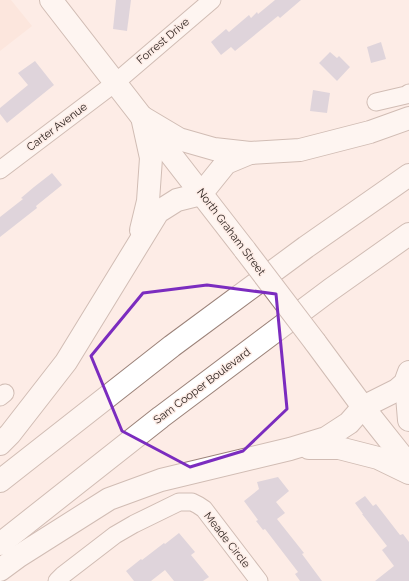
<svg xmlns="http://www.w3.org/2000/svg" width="409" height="581" font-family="Raleway,sans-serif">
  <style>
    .built { fill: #faddd3 }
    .building { fill: #bbb7cf }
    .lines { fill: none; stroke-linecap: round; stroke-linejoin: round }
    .minor-casing { stroke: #9b8279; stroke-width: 19 }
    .major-casing { stroke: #9b8279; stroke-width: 24 }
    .highway-casing { stroke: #9b8279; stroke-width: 24 }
    .minor { stroke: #fff; stroke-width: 17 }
    .major { stroke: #fff; stroke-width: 22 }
    .highway { stroke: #fff; stroke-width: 22 }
    .major-bridge-casing { stroke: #9b8279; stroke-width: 24; stroke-linecap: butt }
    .major-bridge { stroke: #fff; stroke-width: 22 }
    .marked { fill: none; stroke: #7b2cbf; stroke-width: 3; stroke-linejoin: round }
    .labels { text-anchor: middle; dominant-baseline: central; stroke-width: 3; stroke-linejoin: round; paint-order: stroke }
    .street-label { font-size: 11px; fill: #2c221e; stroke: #fdece6 }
  </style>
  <rect width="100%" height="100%" fill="#fdece6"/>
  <path class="built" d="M0 0H11L32 26 0 51Z"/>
  <g class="building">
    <path d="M116 0H131L127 31 113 29Z"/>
    <path d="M275 0H301L280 18 278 16 235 51 231 47 221 55 211 42 226 29 229 32 249 15 251 18 257 12 258 14Z"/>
    <path d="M381 42 386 59 371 63 367 47Z"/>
    <path d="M330 52 337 58 339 56 350 67 337 81 319 63Z"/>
    <path d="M35 61 54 85 7 123 0 114V108L28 85 18 73Z"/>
    <path d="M313 90 330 93 327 113 310 111Z"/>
    <path d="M52 173 62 185 36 206 37 208 0 237V217L23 199 21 198 34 187Z"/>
    <path d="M278 477 289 491 276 502 285 513 277 519 304 553 302 554 322 581H300L295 574 298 572 265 529 263 530 256 521 258 520 244 501 259 489 257 482Z"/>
    <path d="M365 496 373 506 376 504 400 535 403 534 409 542V581H375L394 566 382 550 387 546 362 514H363L355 503Z"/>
    <path d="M179 533 195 552 191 555 209 577 203 581H174L165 570 151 581H134L126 571 141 559 142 560 164 543 165 544Z"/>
  </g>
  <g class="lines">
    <defs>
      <g id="minor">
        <path d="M376 102 406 95 409 93"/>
        <path d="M0 170 115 83 212 0"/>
        <path d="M0 397 5 393"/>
        <path d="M57 581 63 575 115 535 134 524 179 502H192L198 505 204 509 259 581"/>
      </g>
      <g id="major">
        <path d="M51 0 245 250"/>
        <path d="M315 342 363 407 409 465"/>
      </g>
      <g id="highway">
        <path d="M142 117 179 139 214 149 250 153 300 150 370 132 409 118"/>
        <path d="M141 230 148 201 151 158 142 117"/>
        <path d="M409 385 407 396 409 420"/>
        <path d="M0 444 10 434 66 362 158 212 177 200 201 194 226 163 250 153"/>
        <path d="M309 448H339L378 458 409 473"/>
        <path d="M0 481 172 346 306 247 409 175"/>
        <path d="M0 544 161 417 330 290 409 234"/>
        <path d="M0 570 19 556 109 499 161 480 290 449 326 438 349 423 363 407 397 390 405 383 409 372"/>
      </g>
    </defs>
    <use href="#minor" class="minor-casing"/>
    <use href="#major" class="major-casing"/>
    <use href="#highway" class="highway-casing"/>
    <use href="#minor" class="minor"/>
    <use href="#major" class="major"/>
    <use href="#highway" class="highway"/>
    <defs>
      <path id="major-bridge" d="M245 250 315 342"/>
    </defs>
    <use href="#major-bridge" class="major-bridge-casing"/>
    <use href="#major-bridge" class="major-bridge"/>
  </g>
  <path d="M0 0H409V581H0ZM207 285 276 294 287 409 243 451 190 467 122 431 91 356 143 293Z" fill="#fdece6" fill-opacity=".55" fill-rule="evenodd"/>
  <path class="marked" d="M207 285 276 294 287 409 243 451 190 467 122 431 91 356 143 293Z"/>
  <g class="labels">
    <g class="street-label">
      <text transform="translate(163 41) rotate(-40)">Forrest Drive</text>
      <text transform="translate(57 127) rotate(-37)">Carter Avenue</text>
      <text transform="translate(231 232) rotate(53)">North Graham Street</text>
      <text transform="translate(202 386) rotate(-37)">Sam Cooper Boulevard</text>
      <text transform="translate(227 540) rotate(52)">Meade Circle</text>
    </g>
  </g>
</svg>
